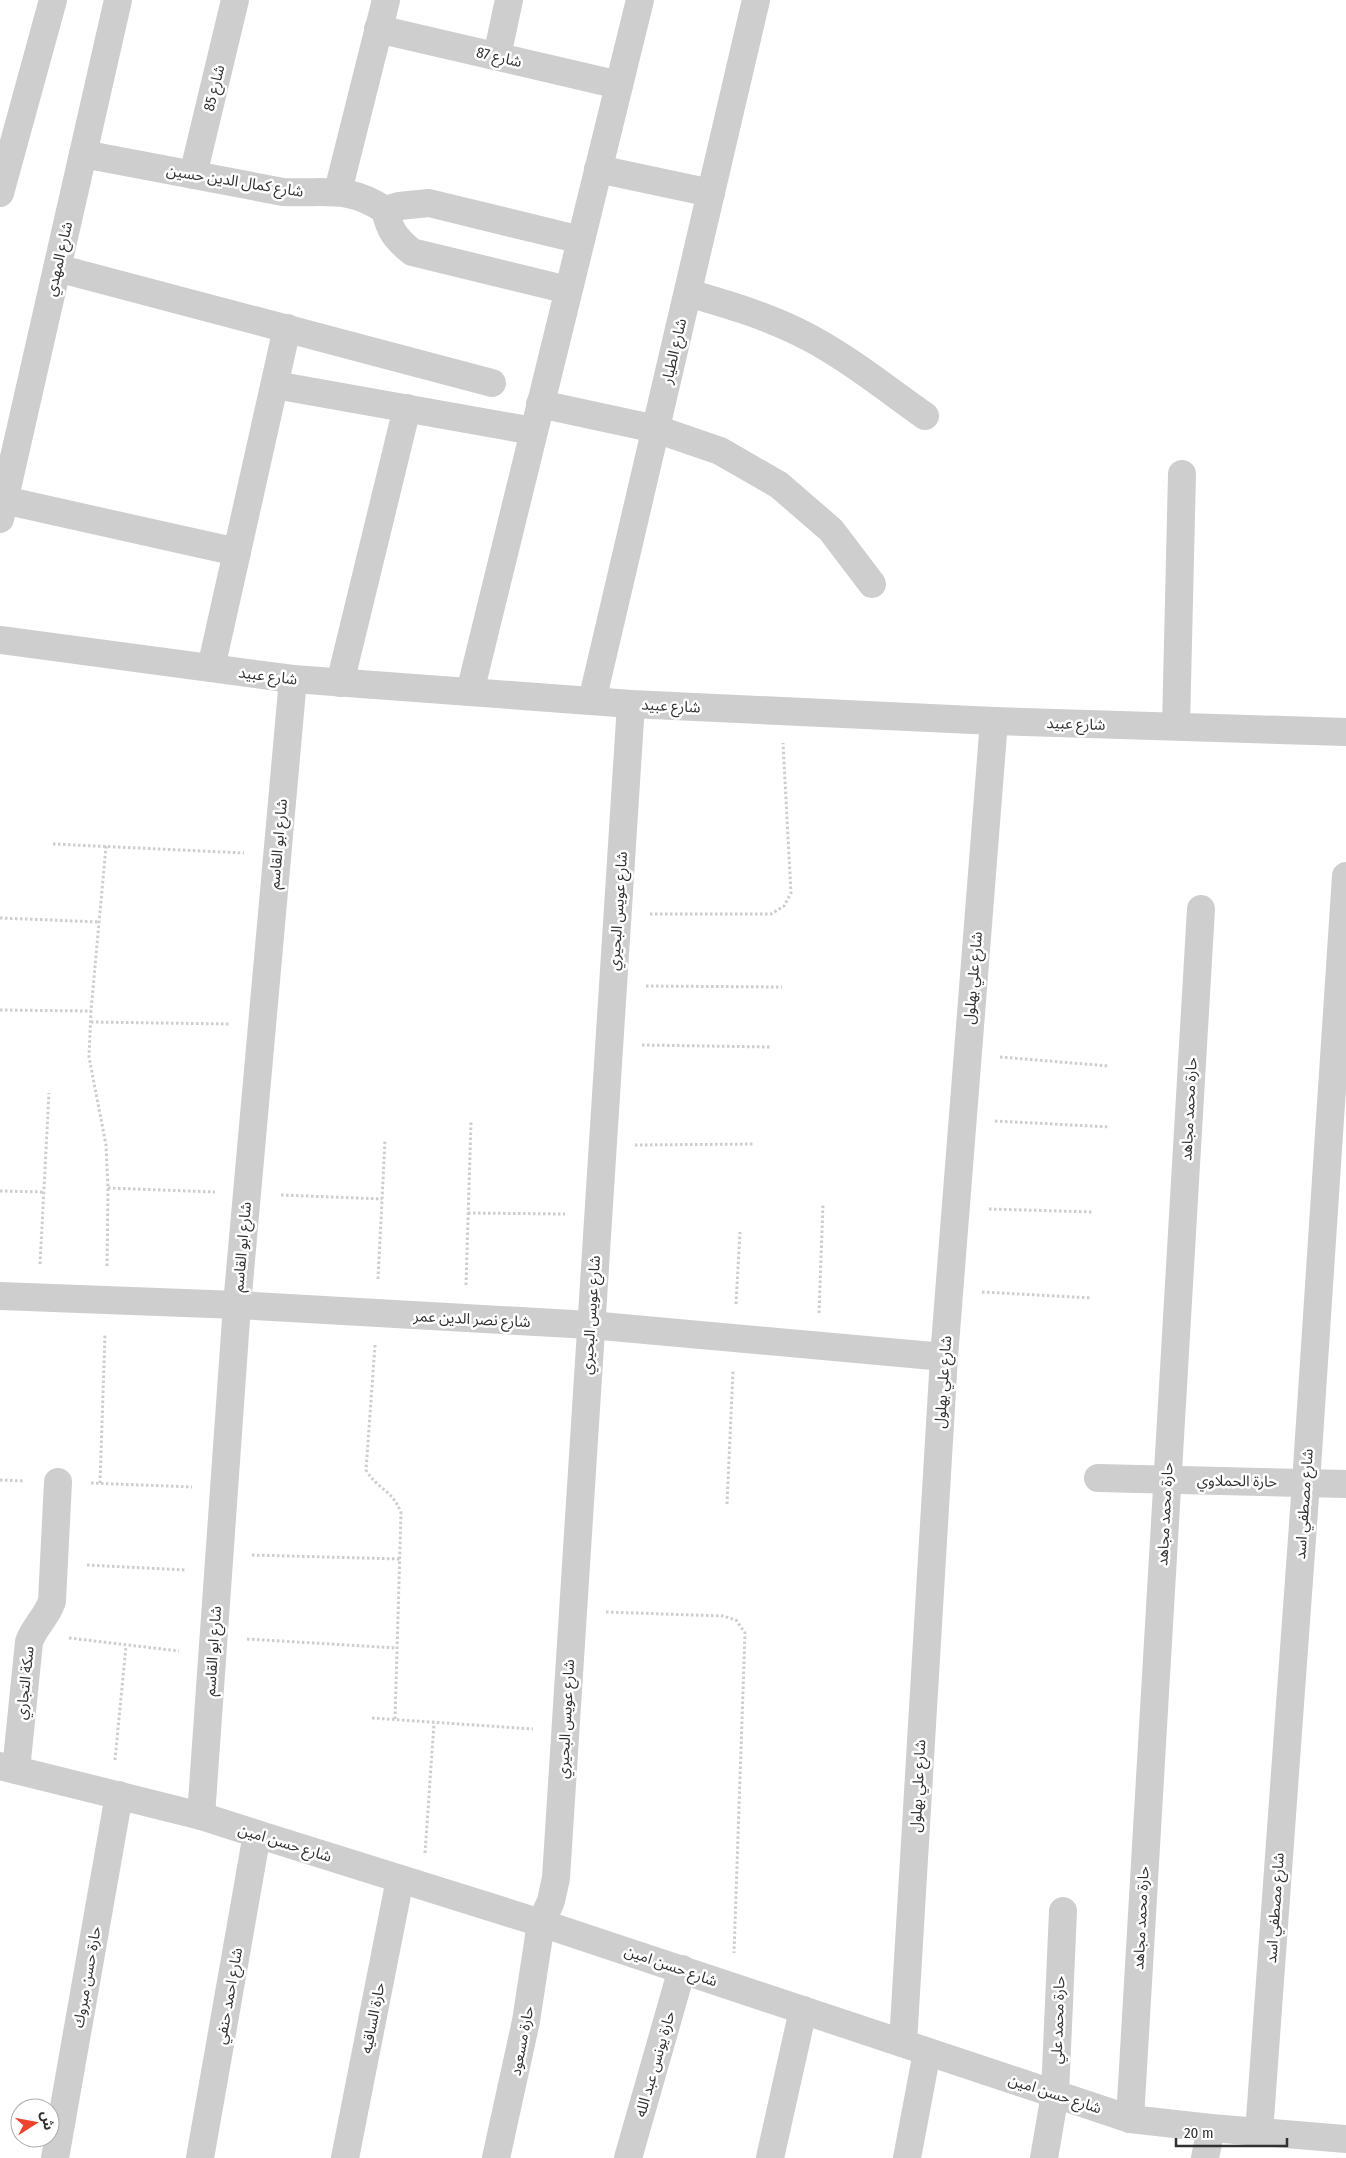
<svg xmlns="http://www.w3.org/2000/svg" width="1346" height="2158" font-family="'Fira Sans Condensed','Noto Sans Arabic',sans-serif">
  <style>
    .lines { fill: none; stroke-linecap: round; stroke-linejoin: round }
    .path { stroke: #cecece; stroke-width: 3; stroke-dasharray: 2.5 2.5; stroke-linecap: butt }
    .minor { stroke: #cecece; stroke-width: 28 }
    .labels { text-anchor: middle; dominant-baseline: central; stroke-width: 5; stroke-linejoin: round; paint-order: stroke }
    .street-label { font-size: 15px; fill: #313131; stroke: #fff }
  </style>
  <rect width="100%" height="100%" fill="#fff"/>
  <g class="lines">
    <g class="path">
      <path d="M53 844 244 853"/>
      <path d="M106 846 91 1011 89 1057 106 1145 108 1188 107 1268"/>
      <path d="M650 914H771L784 906 791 893 783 743"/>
      <path d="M0 918 99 922"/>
      <path d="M646 986 782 987"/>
      <path d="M0 1010 91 1011"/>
      <path d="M91 1022 230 1024"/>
      <path d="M642 1045 770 1047"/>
      <path d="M1000 1057 1109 1066"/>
      <path d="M995 1121 1110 1127"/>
      <path d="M635 1145 755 1144"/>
      <path d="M108 1188 215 1192"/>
      <path d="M0 1191 44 1192"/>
      <path d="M281 1195 382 1199"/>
      <path d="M989 1209 1093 1212"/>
      <path d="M468 1213 565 1214"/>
      <path d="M40 1264 49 1093"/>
      <path d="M378 1279 385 1140"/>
      <path d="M466 1285 471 1121"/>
      <path d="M982 1292 1092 1298"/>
      <path d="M736 1304 740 1232"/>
      <path d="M819 1313 823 1204"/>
      <path d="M375 1345 366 1470C378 1490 393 1490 401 1513L395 1720"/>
      <path d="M0 1480 24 1481"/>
      <path d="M91 1483 192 1487"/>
      <path d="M100 1483 105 1334"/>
      <path d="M727 1504 733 1370"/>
      <path d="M252 1555 400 1559"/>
      <path d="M87 1565 186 1570"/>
      <path d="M606 1612 723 1616 736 1620 745 1633 734 1953"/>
      <path d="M69 1638 179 1651"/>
      <path d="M247 1639 397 1648"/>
      <path d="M372 1718 533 1729"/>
      <path d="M115 1760 126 1646"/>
      <path d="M425 1853 434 1723"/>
    </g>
    <g class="minor">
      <path d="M378 29 619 85"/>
      <path d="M497 56 509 0"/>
      <path d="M83 154 283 192C326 194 346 185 385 210 390 231 395 238 412 252L568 290"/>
      <path d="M598 169 711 193"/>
      <path d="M193 175 235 0"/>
      <path d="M338 191 386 0"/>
      <path d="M0 193 53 0"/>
      <path d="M385 210 399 206 429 203 581 240"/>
      <path d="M57 268 492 383"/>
      <path d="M688 293C730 305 771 317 810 338 851 360 888 390 925 416"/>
      <path d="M275 385 533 431"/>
      <path d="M540 404 656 429 720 451 779 485 831 530 872 584"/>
      <path d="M4 500 237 552"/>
      <path d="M0 519 118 0"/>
      <path d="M0 640 293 679 631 704 994 721 1346 732"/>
      <path d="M211 668 287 328"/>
      <path d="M340 683 407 408"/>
      <path d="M470 692 640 0"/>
      <path d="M592 701 756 0"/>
      <path d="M1176 726 1182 474"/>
      <path d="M0 1296 237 1305 590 1325 944 1357"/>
      <path d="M1098 1478 1346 1484"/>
      <path d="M0 1766 201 1816 257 1834 541 1923 1130 2119 1211 2128 1346 2139"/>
      <path d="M16 1770 29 1642C34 1627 47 1617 52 1601L58 1482"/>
      <path d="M201 1816 237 1305 293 679"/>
      <path d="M903 2043 944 1357 994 721"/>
      <path d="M1130 2119 1201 909"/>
      <path d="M1259 2133 1306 1483 1346 876"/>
      <path d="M55 2158 119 1795"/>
      <path d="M200 2158 257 1834"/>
      <path d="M345 2158 400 1879"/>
      <path d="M496 2158 526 2021 541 1923 551 1901 556 1878 631 704"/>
      <path d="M628 2158 682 1969"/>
      <path d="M770 2158 803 2010"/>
      <path d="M907 2158 927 2052"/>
      <path d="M1044 2158 1055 2094 1063 1911"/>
      <path d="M1205 2158 1211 2128"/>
    </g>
  </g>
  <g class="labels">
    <g class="street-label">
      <text transform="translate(499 57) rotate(13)">شارع 87</text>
      <text transform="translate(214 88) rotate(-76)">شارع 85</text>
      <text transform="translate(235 181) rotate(9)">شارع كمال الدين حسين</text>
      <text transform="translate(59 259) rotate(-77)">شارع المهدي</text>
      <text transform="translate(674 351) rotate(-77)">شارع الطيار</text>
      <text transform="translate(268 676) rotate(7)">شارع عبيد</text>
      <text transform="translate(671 706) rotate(3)">شارع عبيد</text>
      <text transform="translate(1076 724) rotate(2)">شارع عبيد</text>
      <text transform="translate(278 844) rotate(-85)">شارع ابو القاسم</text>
      <text transform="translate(618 911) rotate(-86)">شارع عويس البحيري</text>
      <text transform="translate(973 978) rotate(-85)">شارع علي بهلول</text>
      <text transform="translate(1189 1109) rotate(-87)">حارة محمد مجاهد</text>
      <text transform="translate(242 1247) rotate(-85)">شارع ابو القاسم</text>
      <text transform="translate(591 1315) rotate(-86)">شارع عويس البحيري</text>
      <text transform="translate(472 1319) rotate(3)">شارع نصر الدين عمر</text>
      <text transform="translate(943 1382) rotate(-86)">شارع علي بهلول</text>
      <text transform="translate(1237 1481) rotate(1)">حارة الحملاوي</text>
      <text transform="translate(1304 1504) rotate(-86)">شارع مصطفي اسد</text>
      <text transform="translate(1165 1514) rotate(-87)">حارة محمد مجاهد</text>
      <text transform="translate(213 1651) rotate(-86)">شارع ابو القاسم</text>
      <text transform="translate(25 1683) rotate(-84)">سكة التجاري</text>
      <text transform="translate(566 1719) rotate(-87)">شارع عويس البحيري</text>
      <text transform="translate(918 1786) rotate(-87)">شارع علي بهلول</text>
      <text transform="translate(285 1843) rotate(17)">شارع حسن امين</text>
      <text transform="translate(1275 1908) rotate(-86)">شارع مصطفي اسد</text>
      <text transform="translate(1141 1918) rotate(-87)">حارة محمد مجاهد</text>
      <text transform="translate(671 1966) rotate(19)">شارع حسن امين</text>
      <text transform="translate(87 1977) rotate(-80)">حارة حسن مبروك</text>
      <text transform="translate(229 1996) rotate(-80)">شارع احمد حنفي</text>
      <text transform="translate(373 2018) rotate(-79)">حارة الساقيه</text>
      <text transform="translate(1058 2020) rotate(-88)">حارة محمد علي</text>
      <text transform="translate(522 2041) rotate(-79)">حارة مسعود</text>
      <text transform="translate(655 2064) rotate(-74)">حارة يونس عبد الله</text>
      <text transform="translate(1055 2094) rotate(18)">شارع حسن امين</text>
    </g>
  </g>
  <g transform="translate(35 2123) rotate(79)"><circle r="24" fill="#ffffff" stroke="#adadad"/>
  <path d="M0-4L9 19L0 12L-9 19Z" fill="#ef432b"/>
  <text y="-8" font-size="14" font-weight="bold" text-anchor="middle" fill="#313131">ش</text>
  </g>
  <path d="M1176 2138v8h111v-8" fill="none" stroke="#313131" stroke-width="2.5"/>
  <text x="1184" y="2138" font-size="15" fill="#313131" stroke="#ffffff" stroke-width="4" paint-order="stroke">20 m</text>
</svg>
